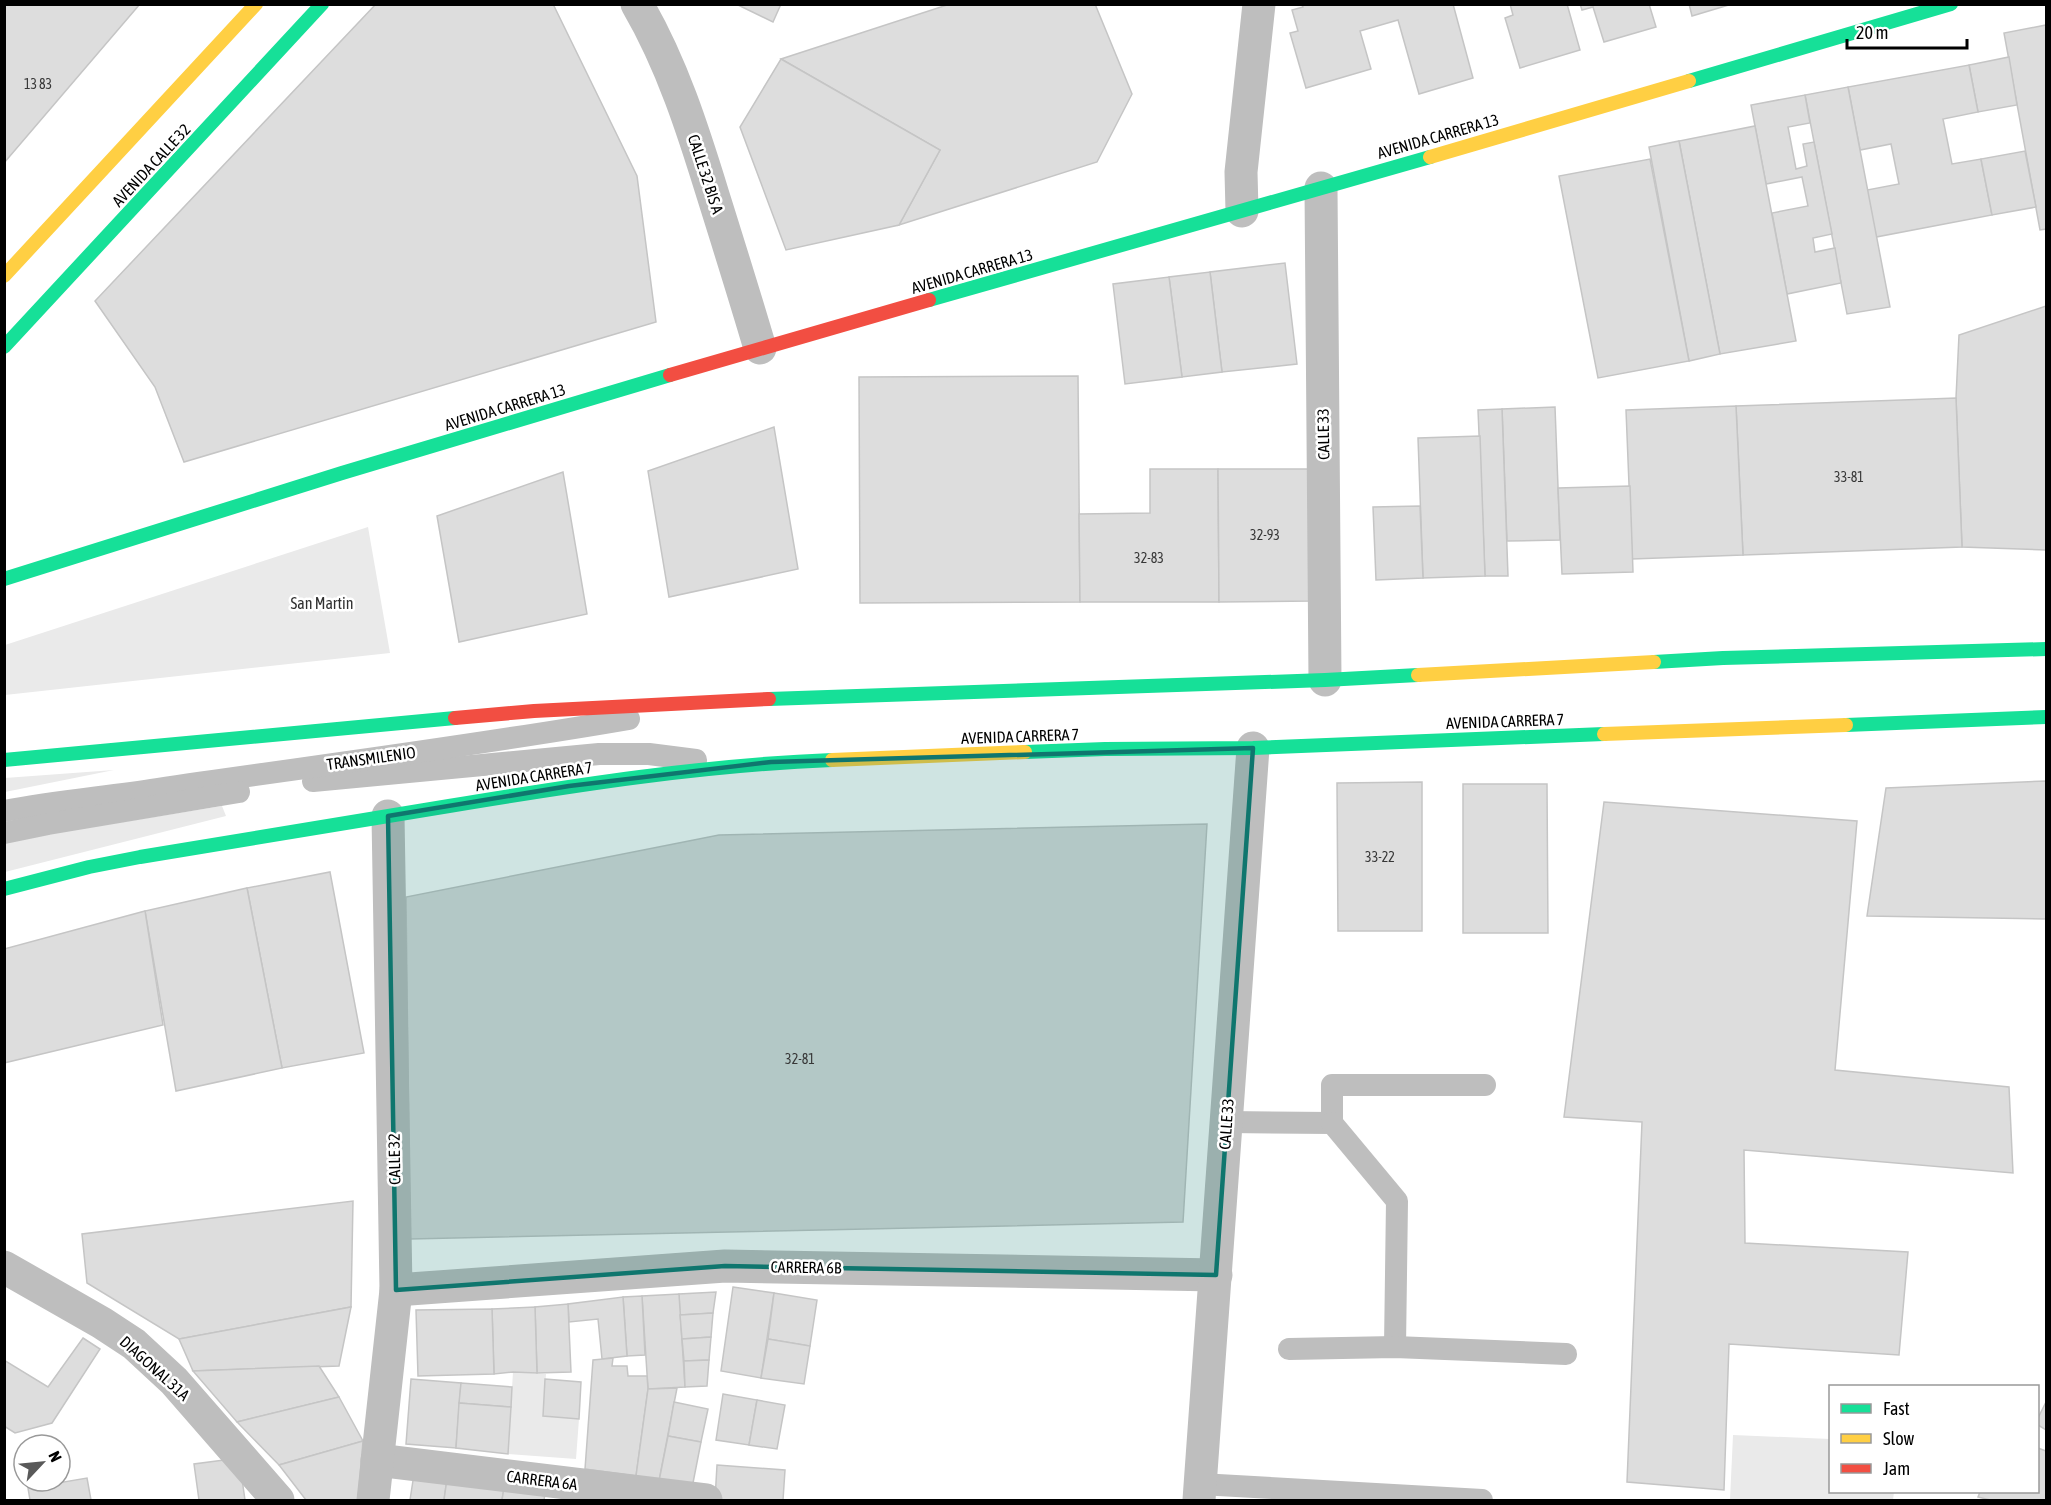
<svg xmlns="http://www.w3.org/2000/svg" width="2051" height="1505" font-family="'Asap Condensed',sans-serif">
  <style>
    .green { fill: #eaeaea }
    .building { fill: #ddd; stroke: #c5c5c5; stroke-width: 1.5 }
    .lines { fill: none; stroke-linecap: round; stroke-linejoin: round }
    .lane { stroke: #bebebe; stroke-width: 22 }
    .street { stroke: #bebebe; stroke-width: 33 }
    .fast { stroke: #16e098; stroke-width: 14 }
    .slow { stroke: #ffcf43; stroke-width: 14 }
    .jam { stroke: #f24e42; stroke-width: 14 }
    .marked { fill: #0f766e; fill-opacity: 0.2; stroke: #0f766e; stroke-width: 4.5; stroke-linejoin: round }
    .labels { text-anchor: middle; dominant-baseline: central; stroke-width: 5; stroke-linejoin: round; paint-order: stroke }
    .number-label { font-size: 14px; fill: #373737 }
    .street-label { font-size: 16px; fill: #000; stroke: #fff }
    .park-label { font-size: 16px; fill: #303030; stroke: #fff }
  </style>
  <rect width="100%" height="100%" fill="#fff"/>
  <g class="green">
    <path d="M368 527 390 653 5 695V645Z"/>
    <path d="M114 770 5 792V778Z"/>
    <path d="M222 806 226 816 5 872V841Z"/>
    <path d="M513 1372 546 1374 543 1416 579 1419 576 1459 508 1454Z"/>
    <path d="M1733 1435 1830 1439V1492H1894L1893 1500H1730Z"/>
  </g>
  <g class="building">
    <path d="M4 4H140L4 163Z"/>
    <path d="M376 4H553L637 176 656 322 184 462 155 387 95 301Z"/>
    <path d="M736 4H781L773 22Z"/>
    <path d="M950 4H1095L1132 94 1097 162 899 225 940 150 781 59Z"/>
    <path d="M1302 4H1453L1473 78 1419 94 1398 20 1360 31 1371 69 1306 88 1290 33 1298 31 1292 10 1303 7Z"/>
    <path d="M1510 4H1567L1580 50 1520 68 1505 18 1513 15Z"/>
    <path d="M1580 4H1649L1656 27 1604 42 1593 7 1582 10Z"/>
    <path d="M1689 4H1732L1692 16Z"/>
    <path d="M2046 25V229L2040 230 2004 33Z"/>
    <path d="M2009 57 2017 105 1978 112 1969 65Z"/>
    <path d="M781 59 940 150 899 225 786 250 740 127Z"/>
    <path d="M1969 65 1978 112 1943 119 1952 164 1981 159 1992 215 1876 237 1867 190 1899 184 1891 144 1860 150 1848 87Z"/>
    <path d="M1848 87 1890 307 1847 314 1805 95Z"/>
    <path d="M1805 95 1810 123 1788 127 1796 169 1807 166 1803 144 1814 142 1832 234 1813 238 1815 252 1835 248 1841 283 1787 294 1772 213 1808 206 1802 177 1766 184 1751 105Z"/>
    <path d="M1755 126 1796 341 1720 354 1679 141Z"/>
    <path d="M1679 141 1720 354 1689 361 1649 147Z"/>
    <path d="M2025 151 2036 207 1992 215 1981 159Z"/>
    <path d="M1650 159 1689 361 1598 378 1559 176Z"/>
    <path d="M1285 263 1297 364 1222 372 1210 272Z"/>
    <path d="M1210 272 1222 372 1182 377 1169 277Z"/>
    <path d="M1169 277 1182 377 1125 384 1113 284Z"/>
    <path d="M2046 306V550L1962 547 1956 398 1959 335Z"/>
    <path d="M1078 376 1080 602 860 603 859 377Z"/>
    <path d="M1956 398 1962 547 1743 555 1736 406Z"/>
    <path d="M1736 406 1743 555 1632 559 1626 410Z"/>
    <path d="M1555 407 1560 540 1507 541 1502 409Z"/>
    <path d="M1502 409 1508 576H1485L1478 410Z"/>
    <path d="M774 427 798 569 669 597 648 471Z"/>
    <path d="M1480 436 1485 576 1423 578 1418 438Z"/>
    <path d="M1150 469H1218L1219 602H1080L1079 514 1150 513Z"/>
    <path d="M1218 469H1310L1311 601 1219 602Z"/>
    <path d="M563 472 587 614 459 642 437 516Z"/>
    <path d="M1630 486 1633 572 1562 574 1558 488Z"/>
    <path d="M1420 506 1423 578 1376 580 1373 507Z"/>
    <path d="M2046 781V919L1867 916 1886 788Z"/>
    <path d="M1422 782V931H1338L1337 783Z"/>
    <path d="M1463 784H1547L1548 933H1463Z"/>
    <path d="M1604 802 1857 821 1835 1070 2009 1087 2013 1173 1744 1150 1745 1243 1908 1252 1899 1355 1729 1344 1724 1490 1627 1482 1642 1122 1564 1117Z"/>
    <path d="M1207 824 1183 1222 410 1239 406 897 719 835Z"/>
    <path d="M330 872 364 1053 282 1068 247 888Z"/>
    <path d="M247 888 282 1068 176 1091 145 911Z"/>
    <path d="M145 911 163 1025 4 1063V949Z"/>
    <path d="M353 1201 351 1307 179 1339 87 1283 82 1234Z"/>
    <path d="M733 1287 774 1293 761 1378 721 1371Z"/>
    <path d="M716 1292 713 1313 680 1315 679 1294Z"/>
    <path d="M774 1293 817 1300 810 1346 768 1339Z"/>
    <path d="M679 1294 685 1387 648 1389 642 1296Z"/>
    <path d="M642 1296 645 1355 627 1356 623 1297Z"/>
    <path d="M623 1297 627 1356 602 1359 598 1319 569 1322 568 1304Z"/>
    <path d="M568 1304 571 1372 537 1373 535 1307Z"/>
    <path d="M351 1307 339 1366 193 1371 179 1339Z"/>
    <path d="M535 1307 537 1373 513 1372 494 1374 492 1309Z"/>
    <path d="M492 1309 494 1374 418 1376 416 1310Z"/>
    <path d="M713 1313 711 1337 682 1339 680 1315Z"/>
    <path d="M711 1337 709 1360 684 1361 682 1339Z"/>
    <path d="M83 1338 100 1349 52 1423 15 1433 4 1426V1360L48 1387Z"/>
    <path d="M768 1339 810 1346 804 1384 761 1378Z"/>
    <path d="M613 1358 612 1366H627L628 1376H647L648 1389 636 1476 585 1469 593 1360Z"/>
    <path d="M709 1360 707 1386 685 1387 684 1361Z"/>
    <path d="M319 1366 339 1397 237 1422 193 1371Z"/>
    <path d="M411 1379 461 1383 456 1448 406 1444Z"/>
    <path d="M545 1379 581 1382 579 1419 543 1416Z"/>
    <path d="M461 1383 512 1387 511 1407 459 1403Z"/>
    <path d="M677 1388 659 1481 636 1476 648 1389Z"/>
    <path d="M723 1394 757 1400 749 1445 716 1440Z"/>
    <path d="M339 1397 363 1441 279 1465 237 1422Z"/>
    <path d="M757 1400 785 1405 777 1449 749 1445Z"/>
    <path d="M674 1402 708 1409 701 1442 668 1436Z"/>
    <path d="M2046 1402V1430L2038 1425V1418Z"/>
    <path d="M459 1403 511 1407 508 1454 456 1448Z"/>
    <path d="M668 1436 701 1442 692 1488 659 1481Z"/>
    <path d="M363 1441 358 1500H306L279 1465Z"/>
    <path d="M2038 1448 2046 1451V1500H1990L1978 1497 1980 1492H2038Z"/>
    <path d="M239 1458 245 1500H199L194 1464Z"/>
    <path d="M717 1465 785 1470 783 1500H715Z"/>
    <path d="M414 1474 447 1479 444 1500H410Z"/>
    <path d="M87 1478 91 1500H30L28 1488Z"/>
    <path d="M447 1479 504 1488 502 1500H444Z"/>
    <path d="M504 1488 545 1494 544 1500H502Z"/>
  </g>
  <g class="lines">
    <g class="lane">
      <path d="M313 781 599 754H649L696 760"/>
      <path d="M4 811C55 801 106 797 157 789 315 766 473 746 629 719"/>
      <path d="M4 833 48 824 239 792"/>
      <path d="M1227 1122 1332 1123V1085H1485"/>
      <path d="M1332 1123 1397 1201 1395 1347"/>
      <path d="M1289 1349 1395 1347 1566 1354"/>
      <path d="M1200 1484 1482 1500"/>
    </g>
    <g class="street">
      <path d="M637 4C672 64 693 130 713 195 729 246 745 297 760 348"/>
      <path d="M1321 188 1325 680"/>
      <path d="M1242 211 1241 172 1259 4"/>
      <path d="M4 1267 102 1323 134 1344 174 1381 278 1500"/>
      <path d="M396 1290 725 1266 1216 1275"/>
      <path d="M377 1460 706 1500"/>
      <path d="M373 1500 396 1290 388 816"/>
      <path d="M1199 1500 1253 748"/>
    </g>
    <g class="fast">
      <path d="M1689 81 1951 4"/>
      <path d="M929 300 1430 157"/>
      <path d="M4 347 322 4"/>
      <path d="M4 579 342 473 670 375"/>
      <path d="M1654 662 1723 658 2046 649"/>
      <path d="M769 699 1325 680 1418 675"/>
      <path d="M1846 725 2046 717"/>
      <path d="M1025 752 1105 749 1253 748 1604 734"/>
      <path d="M4 760 455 718"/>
      <path d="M4 889 89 867 140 857C243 840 346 823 449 806 576 785 703 765 832 760"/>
    </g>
    <g class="slow">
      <path d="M1430 157 1689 81"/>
      <path d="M4 276 256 4"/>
      <path d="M1418 675 1654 662"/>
      <path d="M1604 734 1846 725"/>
      <path d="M832 760 1025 752"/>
    </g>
    <g class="jam">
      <path d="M670 375 929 300"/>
      <path d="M455 718 534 711 769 699"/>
    </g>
  </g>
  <path class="marked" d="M1253 748 1216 1275 725 1266 396 1290 388 816 569 786 771 762Z"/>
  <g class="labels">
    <g class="number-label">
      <text x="38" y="84">13 83</text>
      <text x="1849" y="477">33-81</text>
      <text x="1265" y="535">32-93</text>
      <text x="1149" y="558">32-83</text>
      <text x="1380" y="857">33-22</text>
      <text x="800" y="1059">32-81</text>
    </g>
    <g class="street-label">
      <text transform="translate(1438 136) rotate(-16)">AVENIDA CARRERA 13</text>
      <text transform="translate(151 165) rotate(-47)">AVENIDA CALLE 32</text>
      <text transform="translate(706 174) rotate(72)">CALLE 32 BIS A</text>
      <text transform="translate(972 271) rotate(-16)">AVENIDA CARRERA 13</text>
      <text transform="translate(505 407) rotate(-17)">AVENIDA CARRERA 13</text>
      <text transform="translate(1323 434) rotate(-91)">CALLE 33</text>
      <text transform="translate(1505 721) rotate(-2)">AVENIDA CARRERA 7</text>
      <text transform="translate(1020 736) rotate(-2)">AVENIDA CARRERA 7</text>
      <text transform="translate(371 758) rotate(-8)">TRANSMILENIO</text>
      <text transform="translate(534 776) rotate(-9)">AVENIDA CARRERA 7</text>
      <text transform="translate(1226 1124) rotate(-86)">CALLE 33</text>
      <text transform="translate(394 1159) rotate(-91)">CALLE 32</text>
      <text transform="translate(806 1267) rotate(1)">CARRERA 6B</text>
      <text transform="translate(155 1368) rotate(42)">DIAGONAL 31A</text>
      <text transform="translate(542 1480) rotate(7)">CARRERA 6A</text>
    </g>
    <g class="park-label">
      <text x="322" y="603">San Martin</text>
    </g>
  </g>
  <rect width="2051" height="1505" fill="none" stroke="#000000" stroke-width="12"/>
  <rect x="1829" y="1385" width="210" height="108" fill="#ffffff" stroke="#999999" stroke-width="1.5"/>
  <rect x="1841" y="1404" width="30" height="9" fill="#16e098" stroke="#999999" stroke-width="1.5"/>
  <text x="1883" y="1415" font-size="18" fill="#000000">Fast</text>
  <rect x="1841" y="1434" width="30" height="9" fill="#ffcf43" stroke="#999999" stroke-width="1.5"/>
  <text x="1883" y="1445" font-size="18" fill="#000000">Slow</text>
  <rect x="1841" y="1464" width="30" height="9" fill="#f24e42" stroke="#999999" stroke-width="1.5"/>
  <text x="1883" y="1475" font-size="18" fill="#000000">Jam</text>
  <g transform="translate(42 1463) rotate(64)"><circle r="28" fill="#ffffff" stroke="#999999" stroke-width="1.5"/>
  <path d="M0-4.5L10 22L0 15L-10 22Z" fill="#595959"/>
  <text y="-9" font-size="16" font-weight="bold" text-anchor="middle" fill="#000000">N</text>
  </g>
  <path d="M1847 39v9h120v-9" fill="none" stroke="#000000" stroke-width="3"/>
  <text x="1856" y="39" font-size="18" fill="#000000" stroke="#ffffff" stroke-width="4.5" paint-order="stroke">20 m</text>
</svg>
